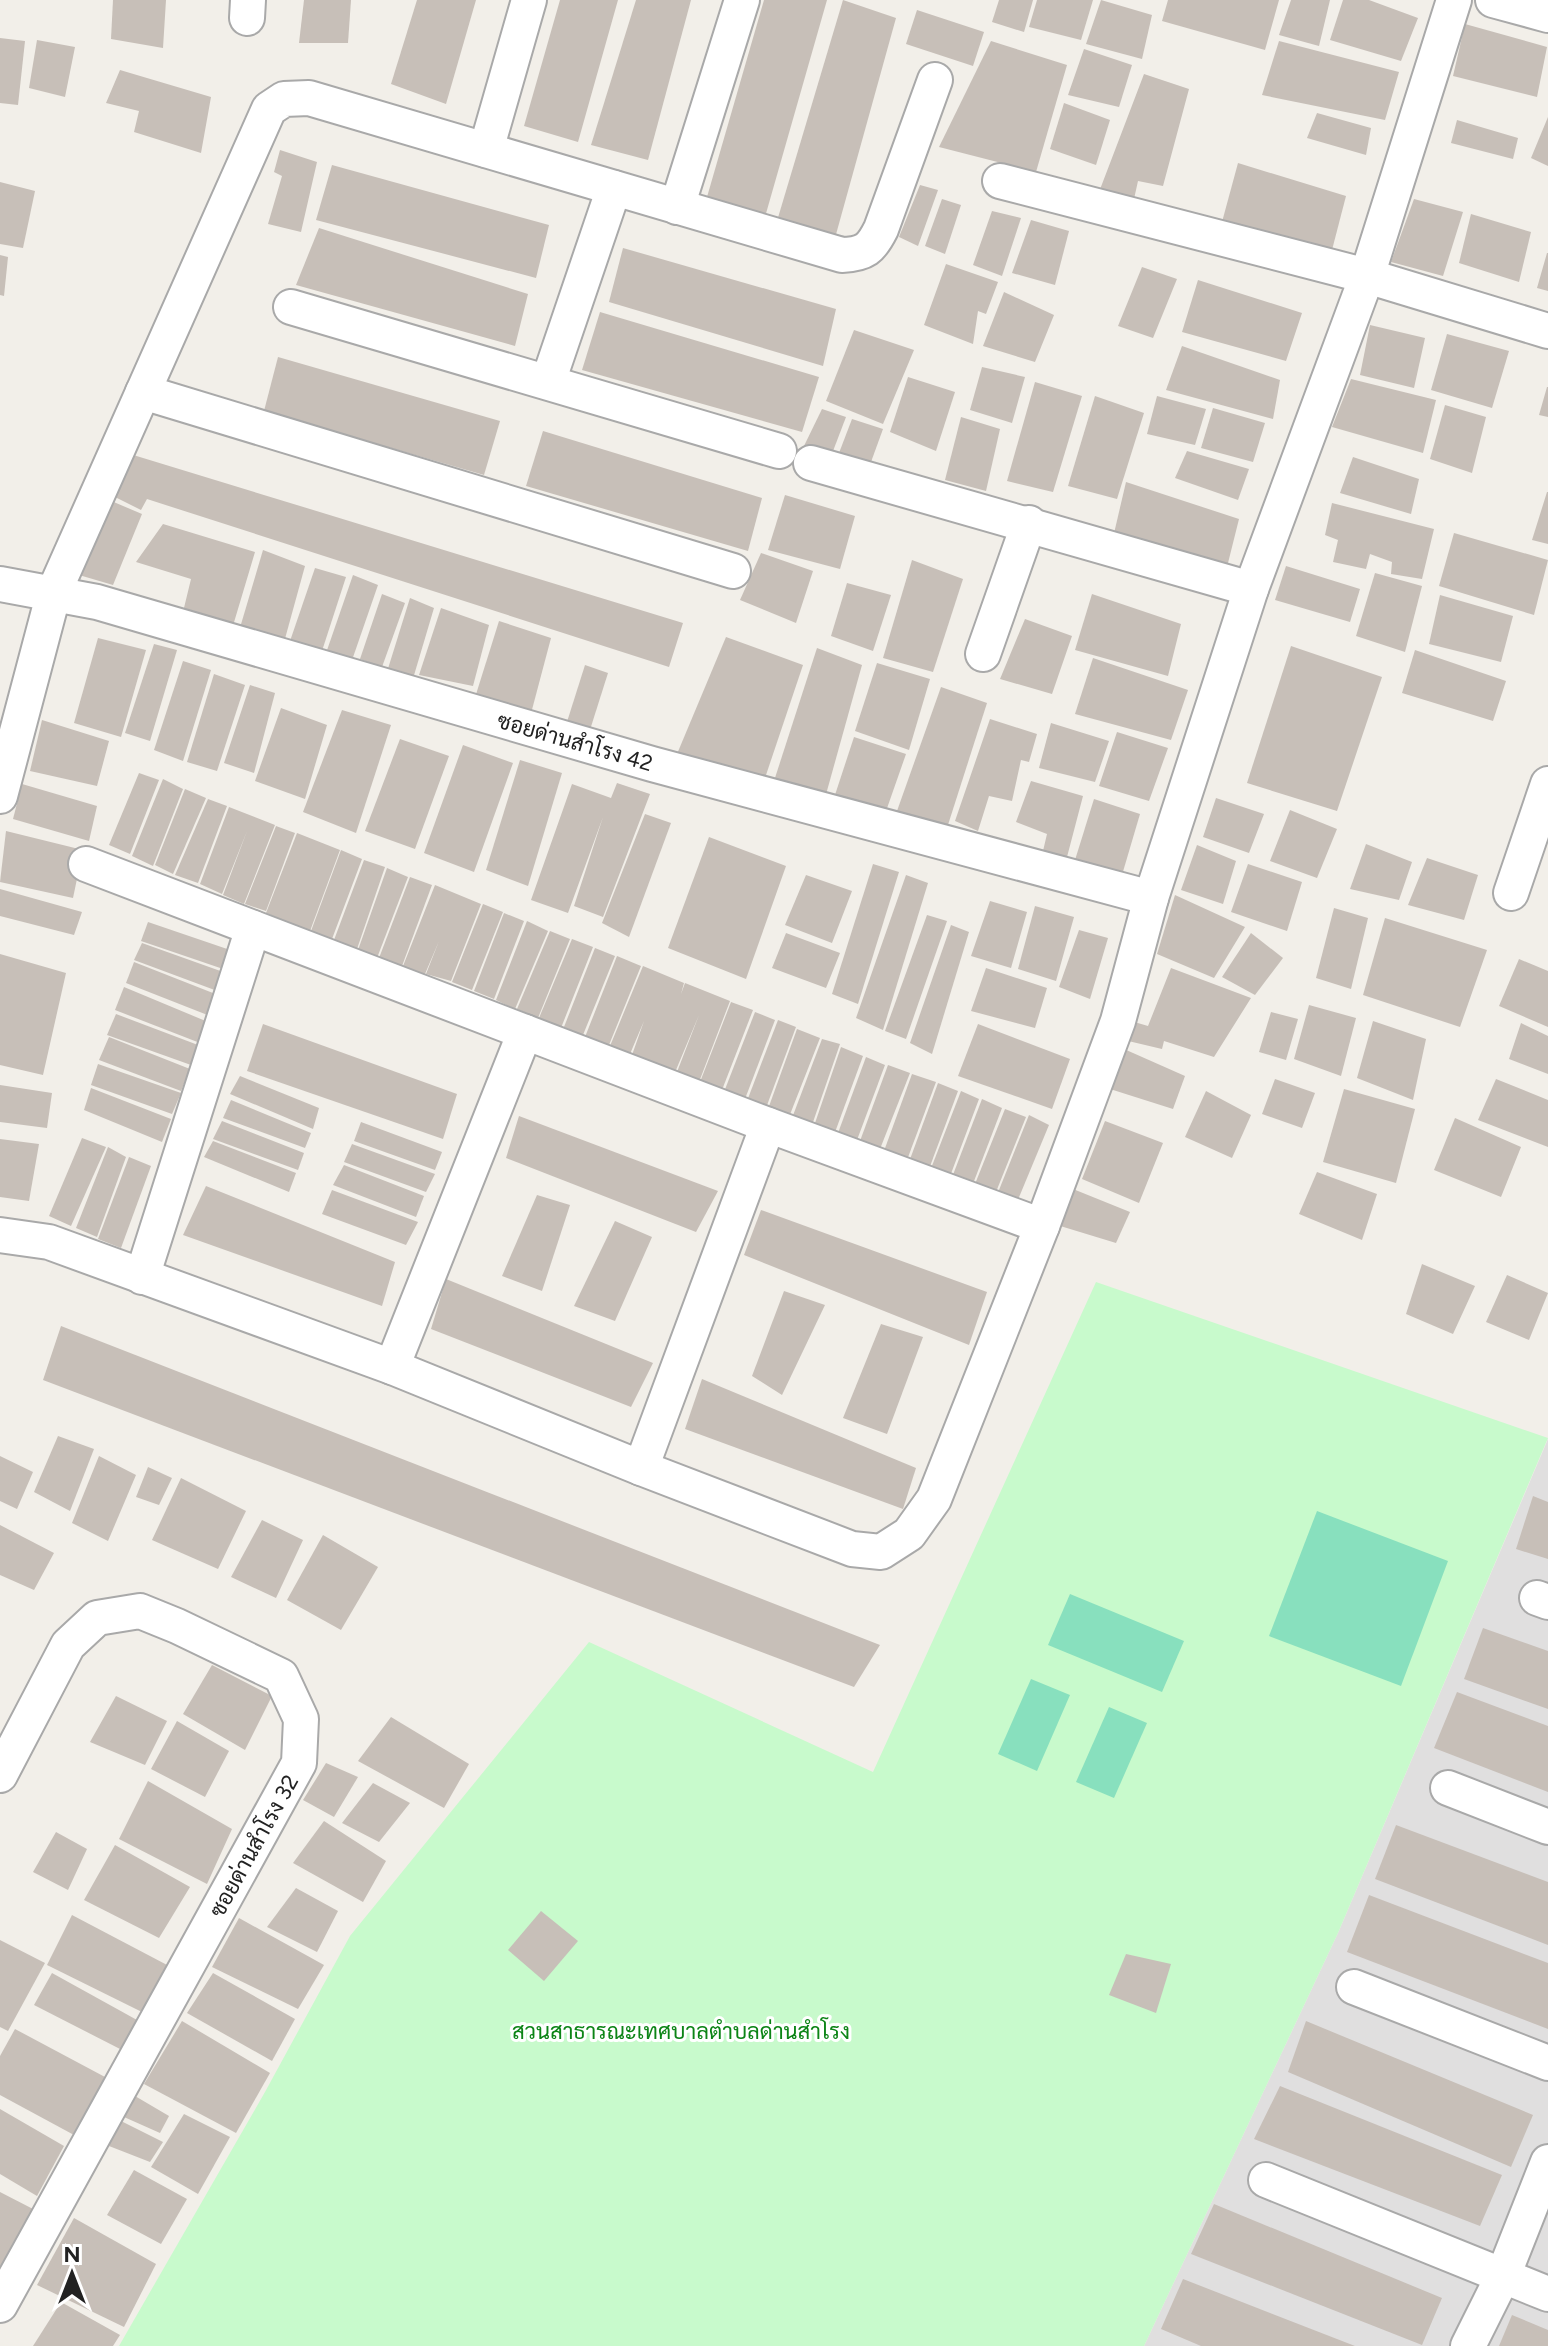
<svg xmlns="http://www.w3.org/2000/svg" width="1548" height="2346" font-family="Figtree,Sarabun,sans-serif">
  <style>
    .residential { fill: #e0dfdf }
    .park { fill: #c8facc }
    .pitch { fill: #88e0be }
    .building { fill: #c7bfb8 }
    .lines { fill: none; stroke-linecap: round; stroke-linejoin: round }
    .street-casing { stroke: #a9a9a9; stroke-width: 38 }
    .street { stroke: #fff; stroke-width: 34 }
    .labels { text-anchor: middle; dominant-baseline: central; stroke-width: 6; stroke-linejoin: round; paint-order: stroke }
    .street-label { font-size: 22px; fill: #222; stroke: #fff }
    .park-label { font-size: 22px; fill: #0c8416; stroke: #fff }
  </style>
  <rect width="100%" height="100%" fill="#f2efe9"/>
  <path class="residential" d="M1548 1439V2346H1144L1338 1933Z"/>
  <path class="park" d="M1096 1282 1548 1438 1338 1933 1144 2346H119L265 2092 350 1936 589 1642 873 1772Z"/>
  <g class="pitch">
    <path d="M1317 1511 1448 1561 1401 1686 1269 1636Z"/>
    <path d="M1070 1594 1184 1641 1162 1692 1048 1645Z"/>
    <path d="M1031 1679 1070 1695 1037 1771 998 1754Z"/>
    <path d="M1109 1707 1147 1723 1114 1798 1076 1782Z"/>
  </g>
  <g class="building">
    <path d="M113 0H166L163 48 111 39Z"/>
    <path d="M304 0H351L348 43H299Z"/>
    <path d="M417 0H476L446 104 391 84Z"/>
    <path d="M560 0H618L578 142 524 126Z"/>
    <path d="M636 0H691L648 160 591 145Z"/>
    <path d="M764 0H827L765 217 707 197Z"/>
    <path d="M843 0 896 18 835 238 777 221Z"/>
    <path d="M999 0H1033L1024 32 992 22Z"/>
    <path d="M1037 0H1093L1081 40 1029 27Z"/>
    <path d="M1101 0 1152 15 1142 59 1086 44Z"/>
    <path d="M1168 0H1279L1265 50 1162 21Z"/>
    <path d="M1291 0H1330L1319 46 1279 35Z"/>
    <path d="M1343 0H1369L1418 18 1401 61 1330 40Z"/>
    <path d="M917 10 984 32 973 66 906 44Z"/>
    <path d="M1465 24 1547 47 1537 97 1453 76Z"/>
    <path d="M0 38 25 41 18 105 0 103Z"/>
    <path d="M37 40 75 47 65 97 29 88Z"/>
    <path d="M991 41 1067 65 1036 172 939 147Z"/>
    <path d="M1279 41 1399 72 1385 120 1262 95Z"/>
    <path d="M1084 49 1132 65 1119 107 1068 95Z"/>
    <path d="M120 70 211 97 201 153 134 132 139 111 106 103Z"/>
    <path d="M1144 74 1189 89 1163 186 1138 181 1134 199 1099 192Z"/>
    <path d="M1064 103 1110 120 1096 165 1050 149Z"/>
    <path d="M1317 113 1371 128 1366 155 1307 138Z"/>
    <path d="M1548 117V166L1531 158Z"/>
    <path d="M1457 120 1518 138 1513 159 1451 143Z"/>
    <path d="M280 150 317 162 301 232 268 224 282 176 274 172Z"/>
    <path d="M1238 163 1346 196 1332 250 1222 222Z"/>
    <path d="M332 165 549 225 536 278 316 220Z"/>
    <path d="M0 182 35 191 23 248 0 244Z"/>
    <path d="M920 185 938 190 918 246 899 237Z"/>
    <path d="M942 199 961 205 945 254 925 246Z"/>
    <path d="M1414 199 1463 212 1443 276 1391 262Z"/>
    <path d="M992 211 1021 218 1002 276 973 265Z"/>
    <path d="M1471 214 1531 232 1519 282 1459 263Z"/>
    <path d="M1031 220 1069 231 1055 285 1012 273Z"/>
    <path d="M319 228 528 294 515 346 296 285Z"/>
    <path d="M623 248 836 309 823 366 609 302Z"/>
    <path d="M1547 253H1548V291L1537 288Z"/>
    <path d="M0 255 8 257 4 296 0 295Z"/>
    <path d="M946 264 998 282 986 314 978 311 973 344 924 325Z"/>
    <path d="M1142 267 1177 279 1153 338 1118 326Z"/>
    <path d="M1198 280 1302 313 1286 361 1182 332Z"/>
    <path d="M1004 292 1054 315 1035 362 983 346Z"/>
    <path d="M600 312 819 377 802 432 582 370Z"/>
    <path d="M1370 325 1425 338 1414 388 1360 375Z"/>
    <path d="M854 330 914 350 883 424 826 401Z"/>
    <path d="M1447 334 1509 351 1492 408 1431 390Z"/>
    <path d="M1182 346 1280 380 1273 419 1166 390Z"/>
    <path d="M278 357 500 421 484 475 264 411Z"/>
    <path d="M982 367 1025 377 1012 423 970 410Z"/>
    <path d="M908 377 955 392 936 451 890 432Z"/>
    <path d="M1351 379 1436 400 1423 453 1332 427Z"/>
    <path d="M1035 382 1082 396 1053 492 1007 481Z"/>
    <path d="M1547 387H1548V417L1539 415Z"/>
    <path d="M1095 396 1144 413 1117 499 1068 486Z"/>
    <path d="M1157 396 1206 409 1195 445 1147 434Z"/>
    <path d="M1445 405 1486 417 1472 473 1430 459Z"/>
    <path d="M1213 408 1265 423 1253 462 1201 448Z"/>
    <path d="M822 409 846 417 830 459 803 448Z"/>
    <path d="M961 417 1000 429 986 491 945 480Z"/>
    <path d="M852 419 883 429 871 462 839 453Z"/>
    <path d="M543 431 762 498 748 551 526 486Z"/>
    <path d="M1187 451 1249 469 1238 500 1175 478Z"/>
    <path d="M130 454 683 623 669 667 147 499 141 510 113 496Z"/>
    <path d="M1353 457 1419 479 1411 514 1340 493Z"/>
    <path d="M1126 482 1239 519 1225 575 1112 542Z"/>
    <path d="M1547 492H1548V544L1532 540Z"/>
    <path d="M785 495 855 516 840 569 768 550Z"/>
    <path d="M109 500 142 514 113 585 79 575Z"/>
    <path d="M1332 503 1434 529 1422 579 1391 574 1392 562 1370 554 1366 569 1333 562 1338 540 1325 535Z"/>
    <path d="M163 524 255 552 232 629 183 612 191 579 136 562Z"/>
    <path d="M1454 533 1548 560 1534 615 1439 586Z"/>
    <path d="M263 550 305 566 283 646 239 631Z"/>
    <path d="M761 553 813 571 796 623 740 600Z"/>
    <path d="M912 560 963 579 933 672 883 658Z"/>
    <path d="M1286 566 1360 589 1350 622 1275 600Z"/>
    <path d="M315 568 346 577 321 654 289 644Z"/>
    <path d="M1375 573 1422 586 1405 652 1356 636Z"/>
    <path d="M353 575 378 585 350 666 325 656Z"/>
    <path d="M847 583 891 595 873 651 831 636Z"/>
    <path d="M382 594 405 603 382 667 360 659Z"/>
    <path d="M1092 594 1181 624 1168 676 1075 650Z"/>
    <path d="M1440 595 1513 616 1501 662 1429 644Z"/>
    <path d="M410 598 434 608 412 682 386 675Z"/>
    <path d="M441 608 489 625 473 686 419 675Z"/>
    <path d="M1025 619 1072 636 1052 694 1000 679Z"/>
    <path d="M499 621 551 638 529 721 473 704Z"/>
    <path d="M726 637 803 665 764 781 677 754Z"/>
    <path d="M98 638 146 650 121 737 74 723Z"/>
    <path d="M154 644 177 650 150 741 125 733Z"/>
    <path d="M1291 646 1382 677 1337 811 1247 783Z"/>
    <path d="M817 648 862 665 825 798 774 781Z"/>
    <path d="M1415 650 1506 681 1493 721 1402 693Z"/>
    <path d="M1093 658 1188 690 1171 740 1075 714Z"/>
    <path d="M183 661 211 670 183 761 154 750Z"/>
    <path d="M877 663 930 679 909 750 855 731Z"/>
    <path d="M585 665 608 673 589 733 566 725Z"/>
    <path d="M214 674 245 685 217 771 187 762Z"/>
    <path d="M250 685 275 693 254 773 224 763Z"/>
    <path d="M941 687 987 703 947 828 897 811Z"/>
    <path d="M281 708 327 725 305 799 255 781Z"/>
    <path d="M342 710 391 725 356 833 303 812Z"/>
    <path d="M990 719 1037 734 1029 762 1021 760 1012 801 989 796 978 831 955 821Z"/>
    <path d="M42 720 109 741 97 786 30 771Z"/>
    <path d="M1051 723 1109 741 1095 782 1039 768Z"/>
    <path d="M1117 732 1168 748 1149 801 1099 786Z"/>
    <path d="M854 737 906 754 885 814 834 798Z"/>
    <path d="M400 739 449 756 415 849 365 831Z"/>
    <path d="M463 745 513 763 474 872 424 853Z"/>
    <path d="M520 760 562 773 528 886 486 870Z"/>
    <path d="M139 773 159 780 130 854 109 845Z"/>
    <path d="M163 779 183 789 153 866 132 856Z"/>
    <path d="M1031 781 1083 796 1067 857 1043 851 1047 834 1016 822Z"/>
    <path d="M617 783 650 794 603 917 574 906 603 817 568 913 531 900 572 784 611 798Z"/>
    <path d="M22 784 97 806 89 841 13 819Z"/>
    <path d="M185 789 206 798 173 874 155 865Z"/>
    <path d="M1216 798 1264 814 1249 853 1203 837Z"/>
    <path d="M208 799 227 806 198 883 175 875Z"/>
    <path d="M1094 799 1140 814 1122 875 1075 860Z"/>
    <path d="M229 807 275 825 244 904 223 895 247 831 222 894 200 884Z"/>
    <path d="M1290 810 1337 829 1317 878 1270 861Z"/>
    <path d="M645 814 671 823 629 937 602 923Z"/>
    <path d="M276 826 295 833 266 911 245 904Z"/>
    <path d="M6 831 83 850 73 898 0 882Z"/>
    <path d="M297 833 340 850 310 931 266 913Z"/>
    <path d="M709 837 786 866 746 979 668 948Z"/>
    <path d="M1366 844 1412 862 1399 900 1350 889Z"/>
    <path d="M1197 845 1236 861 1223 904 1181 890Z"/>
    <path d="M341 850 362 859 332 939 311 931Z"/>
    <path d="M1427 858 1478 875 1464 920 1408 905Z"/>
    <path d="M364 860 385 867 357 949 334 940Z"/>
    <path d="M873 864 899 872 858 1004 832 994Z"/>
    <path d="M1248 864 1302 882 1287 931 1231 912Z"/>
    <path d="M387 868 408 877 377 958 358 950Z"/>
    <path d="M806 875 852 891 832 943 785 925Z"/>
    <path d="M906 875 928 883 883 1030 856 1018Z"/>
    <path d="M410 877 432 885 402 966 379 958Z"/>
    <path d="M435 885 481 904 451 981 426 974 439 941 425 974 403 966Z"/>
    <path d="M0 889 82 912 74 935 0 916Z"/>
    <path d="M1175 895 1245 927 1214 978 1157 954Z"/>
    <path d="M990 901 1027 912 1011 968 971 956Z"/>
    <path d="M483 904 503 912 472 990 452 982Z"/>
    <path d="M1035 906 1074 917 1056 981 1018 969Z"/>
    <path d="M1334 908 1368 918 1351 989 1316 978Z"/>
    <path d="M504 913 524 921 494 999 474 991Z"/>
    <path d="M927 915 947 921 906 1039 885 1031Z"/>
    <path d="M1385 918 1487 950 1460 1027 1363 995Z"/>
    <path d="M527 921 548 931 515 1009 496 1000Z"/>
    <path d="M148 922 236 952 229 971 141 941Z"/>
    <path d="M951 925 969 932 932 1054 910 1043Z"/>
    <path d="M1079 930 1108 938 1090 999 1059 987Z"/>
    <path d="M550 931 570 939 538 1018 517 1009Z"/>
    <path d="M786 933 840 953 826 988 772 968Z"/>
    <path d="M1251 933 1283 958 1255 995 1222 977Z"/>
    <path d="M572 939 593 947 561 1028 539 1018Z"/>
    <path d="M142 943 226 973 220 992 134 960Z"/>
    <path d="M595 948 615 956 583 1035 564 1027Z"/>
    <path d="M0 954 66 973 43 1075 0 1065Z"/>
    <path d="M617 956 641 966 609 1045 585 1037Z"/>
    <path d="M1519 959 1548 971V1027L1499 1006Z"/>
    <path d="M134 962 218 995 210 1016 126 983Z"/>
    <path d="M643 966 684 983 681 994 685 983 730 1001 699 1082 677 1072 699 1015 676 1070 632 1055 644 1021 630 1054 610 1046Z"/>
    <path d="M986 968 1047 988 1035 1028 971 1011Z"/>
    <path d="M1171 968 1251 998 1214 1057 1164 1041 1162 1049 1124 1040 1131 1021 1148 1026Z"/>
    <path d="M124 987 208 1022 200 1043 115 1010Z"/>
    <path d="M731 1002 753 1010 722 1090 700 1082Z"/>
    <path d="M1309 1005 1356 1018 1341 1076 1294 1059Z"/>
    <path d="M755 1012 775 1020 745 1099 724 1092Z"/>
    <path d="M1271 1012 1298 1019 1286 1060 1259 1052Z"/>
    <path d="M116 1014 198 1045 191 1065 107 1035Z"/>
    <path d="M778 1020 796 1027 766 1108 747 1101Z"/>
    <path d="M1373 1021 1426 1039 1413 1100 1357 1078Z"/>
    <path d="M1521 1023 1548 1036V1074L1509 1059Z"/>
    <path d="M263 1024 457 1094 443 1139 247 1071Z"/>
    <path d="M978 1024 1070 1059 1052 1109 958 1076Z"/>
    <path d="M797 1029 820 1038 789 1117 768 1109Z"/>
    <path d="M109 1037 190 1069 181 1091 99 1060Z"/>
    <path d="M822 1039 840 1044 812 1125 792 1118Z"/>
    <path d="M841 1047 863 1056 834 1135 814 1126Z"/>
    <path d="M1124 1049 1185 1076 1173 1109 1110 1089Z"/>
    <path d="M866 1057 885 1065 857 1140 838 1133Z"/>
    <path d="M98 1064 181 1093 172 1114 91 1085Z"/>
    <path d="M888 1065 910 1073 880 1149 860 1141Z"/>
    <path d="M912 1074 936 1082 907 1160 884 1151Z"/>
    <path d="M240 1076 319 1108 313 1129 230 1094Z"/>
    <path d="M1275 1079 1315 1093 1302 1128 1262 1114Z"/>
    <path d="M1496 1079 1548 1100V1147L1478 1120Z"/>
    <path d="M938 1083 958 1091 929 1169 909 1162Z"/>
    <path d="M0 1085 52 1093 47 1128 0 1122Z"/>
    <path d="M91 1088 171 1119 162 1142 84 1110Z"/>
    <path d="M1344 1089 1415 1109 1396 1183 1323 1162Z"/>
    <path d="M961 1091 979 1099 949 1179 930 1171Z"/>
    <path d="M1206 1091 1251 1115 1232 1158 1185 1137Z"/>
    <path d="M982 1099 1002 1108 971 1189 951 1180Z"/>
    <path d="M231 1100 311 1133 305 1148 223 1118Z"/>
    <path d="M1005 1109 1026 1117 994 1197 973 1189Z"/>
    <path d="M1029 1115 1049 1125 1015 1207 995 1200Z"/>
    <path d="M519 1116 718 1191 696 1232 506 1158Z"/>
    <path d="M1455 1118 1521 1147 1501 1197 1434 1170Z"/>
    <path d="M222 1121 304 1153 298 1170 213 1139Z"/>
    <path d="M1105 1121 1163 1143 1139 1203 1082 1179Z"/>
    <path d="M361 1122 442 1152 435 1170 354 1141Z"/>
    <path d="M82 1138 106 1147 71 1226 49 1216Z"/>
    <path d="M0 1139 39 1144 29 1201 0 1197Z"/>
    <path d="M213 1141 296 1173 289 1192 204 1157Z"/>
    <path d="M352 1144 435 1174 426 1192 344 1162Z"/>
    <path d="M108 1147 126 1157 97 1237 76 1228Z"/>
    <path d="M129 1157 151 1166 121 1248 98 1239Z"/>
    <path d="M344 1165 424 1196 416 1217 333 1185Z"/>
    <path d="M1317 1172 1377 1194 1362 1240 1299 1214Z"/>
    <path d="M206 1186 395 1262 382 1306 183 1235Z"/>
    <path d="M1073 1189 1130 1212 1116 1243 1057 1225Z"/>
    <path d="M332 1190 418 1222 406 1245 322 1214Z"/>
    <path d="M537 1195 570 1205 542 1291 502 1276Z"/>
    <path d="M761 1210 987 1292 969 1345 744 1255Z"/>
    <path d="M615 1221 652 1237 615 1321 574 1306Z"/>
    <path d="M1422 1264 1475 1286 1453 1334 1406 1314Z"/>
    <path d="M1507 1275 1548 1293 1529 1340 1486 1322Z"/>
    <path d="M446 1279 653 1363 631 1407 431 1329Z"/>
    <path d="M784 1291 825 1305 782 1395 752 1376Z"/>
    <path d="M881 1324 923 1337 887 1434 843 1418Z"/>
    <path d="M61 1326 880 1645 854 1687 43 1380Z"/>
    <path d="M702 1379 916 1468 903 1509 685 1429Z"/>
    <path d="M58 1436 94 1449 70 1511 34 1492Z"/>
    <path d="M0 1456 33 1472 17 1509 0 1501Z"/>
    <path d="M99 1456 136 1475 108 1541 72 1523Z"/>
    <path d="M148 1467 172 1478 159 1505 136 1497Z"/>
    <path d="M181 1478 246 1511 218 1569 152 1540Z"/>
    <path d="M1533 1496 1548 1502V1559L1516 1549Z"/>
    <path d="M262 1520 303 1540 276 1598 231 1577Z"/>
    <path d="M0 1525 54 1553 34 1590 0 1575Z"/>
    <path d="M323 1535 378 1567 341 1630 287 1600Z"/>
    <path d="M1483 1628 1548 1651V1709L1464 1679Z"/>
    <path d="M212 1665 272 1696 245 1750 183 1714Z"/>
    <path d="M1457 1692 1548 1726V1792L1434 1748Z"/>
    <path d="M116 1696 167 1721 145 1765 90 1742Z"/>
    <path d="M391 1717 469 1764 444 1808 358 1761Z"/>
    <path d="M177 1721 229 1751 205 1797 151 1769Z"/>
    <path d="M326 1763 358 1777 334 1817 303 1800Z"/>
    <path d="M148 1781 232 1829 207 1884 119 1839Z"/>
    <path d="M373 1783 410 1803 379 1842 342 1823Z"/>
    <path d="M324 1821 386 1861 363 1902 293 1863Z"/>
    <path d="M1396 1825 1548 1882V1945L1375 1879Z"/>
    <path d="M56 1832 87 1849 68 1890 33 1872Z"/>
    <path d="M115 1845 190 1887 159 1938 84 1900Z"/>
    <path d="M296 1888 338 1911 317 1952 267 1927Z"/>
    <path d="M1369 1895 1548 1963V2029L1347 1952Z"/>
    <path d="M541 1911 578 1941 544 1981 508 1950Z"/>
    <path d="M72 1915 169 1966 146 2014 47 1965Z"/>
    <path d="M239 1918 324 1965 298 2009 212 1967Z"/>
    <path d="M0 1940 45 1963 8 2031 0 2027Z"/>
    <path d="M1126 1954 1171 1964 1156 2013 1109 1995Z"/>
    <path d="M52 1973 137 2020 122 2050 34 2005Z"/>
    <path d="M213 1973 295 2019 272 2061 187 2013Z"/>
    <path d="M182 2021 270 2073 236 2133 144 2084Z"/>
    <path d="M1306 2021 1533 2115 1511 2167 1288 2072Z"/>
    <path d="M15 2029 105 2077 74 2135 0 2095V2056Z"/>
    <path d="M1280 2086 1502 2175 1480 2226 1254 2139Z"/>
    <path d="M135 2096 169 2116 160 2133 124 2117Z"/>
    <path d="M0 2109 64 2146 37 2196 0 2174Z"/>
    <path d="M184 2114 230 2137 198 2194 151 2167Z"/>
    <path d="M121 2121 163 2142 150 2162 109 2146Z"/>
    <path d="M134 2170 187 2199 161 2244 107 2215Z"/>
    <path d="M0 2192 33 2209 2 2268 0 2267Z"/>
    <path d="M1214 2204 1442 2298 1422 2345 1191 2254Z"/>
    <path d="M74 2218 156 2264 124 2327 37 2285Z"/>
    <path d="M1183 2279 1355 2346H1201L1161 2329Z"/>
    <path d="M61 2302 120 2335 113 2346H33Z"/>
    <path d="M1512 2315 1548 2330V2346H1499Z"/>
  </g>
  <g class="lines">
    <defs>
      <g id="street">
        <path d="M1493 0 1548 15"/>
        <path d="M247 18 248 0"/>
        <path d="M486 150 529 0"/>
        <path d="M1000 181 1367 276 1548 331"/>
        <path d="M677 207 742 0"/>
        <path d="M291 307 779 451"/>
        <path d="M548 382 614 188"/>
        <path d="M143 392 733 571"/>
        <path d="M811 463 1251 589"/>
        <path d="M0 584 97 602 652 764 1151 898"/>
        <path d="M983 654 1029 523"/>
        <path d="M0 796 54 592 269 109 284 99 309 98 842 255C865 254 871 249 881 229L935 80"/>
        <path d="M86 864 768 1125 1042 1226"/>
        <path d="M1511 893 1548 784"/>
        <path d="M0 1235 49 1242 392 1367 641 1468 852 1549 881 1552 909 1534 934 1499 1042 1226 1118 1021 1151 898 1251 589 1367 276 1454 0"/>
        <path d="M142 1277 253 928"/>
        <path d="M392 1367 525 1032"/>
        <path d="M641 1468 768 1125"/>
        <path d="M1537 1598 1548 1602"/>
        <path d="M0 1775 68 1645 97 1618 140 1611 177 1626 281 1676 301 1719 299 1763 0 2305"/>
        <path d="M1448 1788 1548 1827"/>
        <path d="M1354 1987 1548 2063"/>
        <path d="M1266 2180 1548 2294"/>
        <path d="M1468 2346 1503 2276 1548 2162"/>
      </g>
    </defs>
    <use href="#street" class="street-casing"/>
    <use href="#street" class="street"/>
  </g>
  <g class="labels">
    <g class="street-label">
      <text transform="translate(575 742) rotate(16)">ซอยด่านสำโรง 42</text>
      <text transform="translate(254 1846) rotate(-61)">ซอยด่านสำโรง 32</text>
    </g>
    <g class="park-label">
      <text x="681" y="2031">สวนสาธารณะเทศบาลตำบลด่านสำโรง</text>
    </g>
  </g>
  <g transform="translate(72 2274)" stroke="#ffffff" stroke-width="6" paint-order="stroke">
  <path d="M0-6L14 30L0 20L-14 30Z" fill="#222222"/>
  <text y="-12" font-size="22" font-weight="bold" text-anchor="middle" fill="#222222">N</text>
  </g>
</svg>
